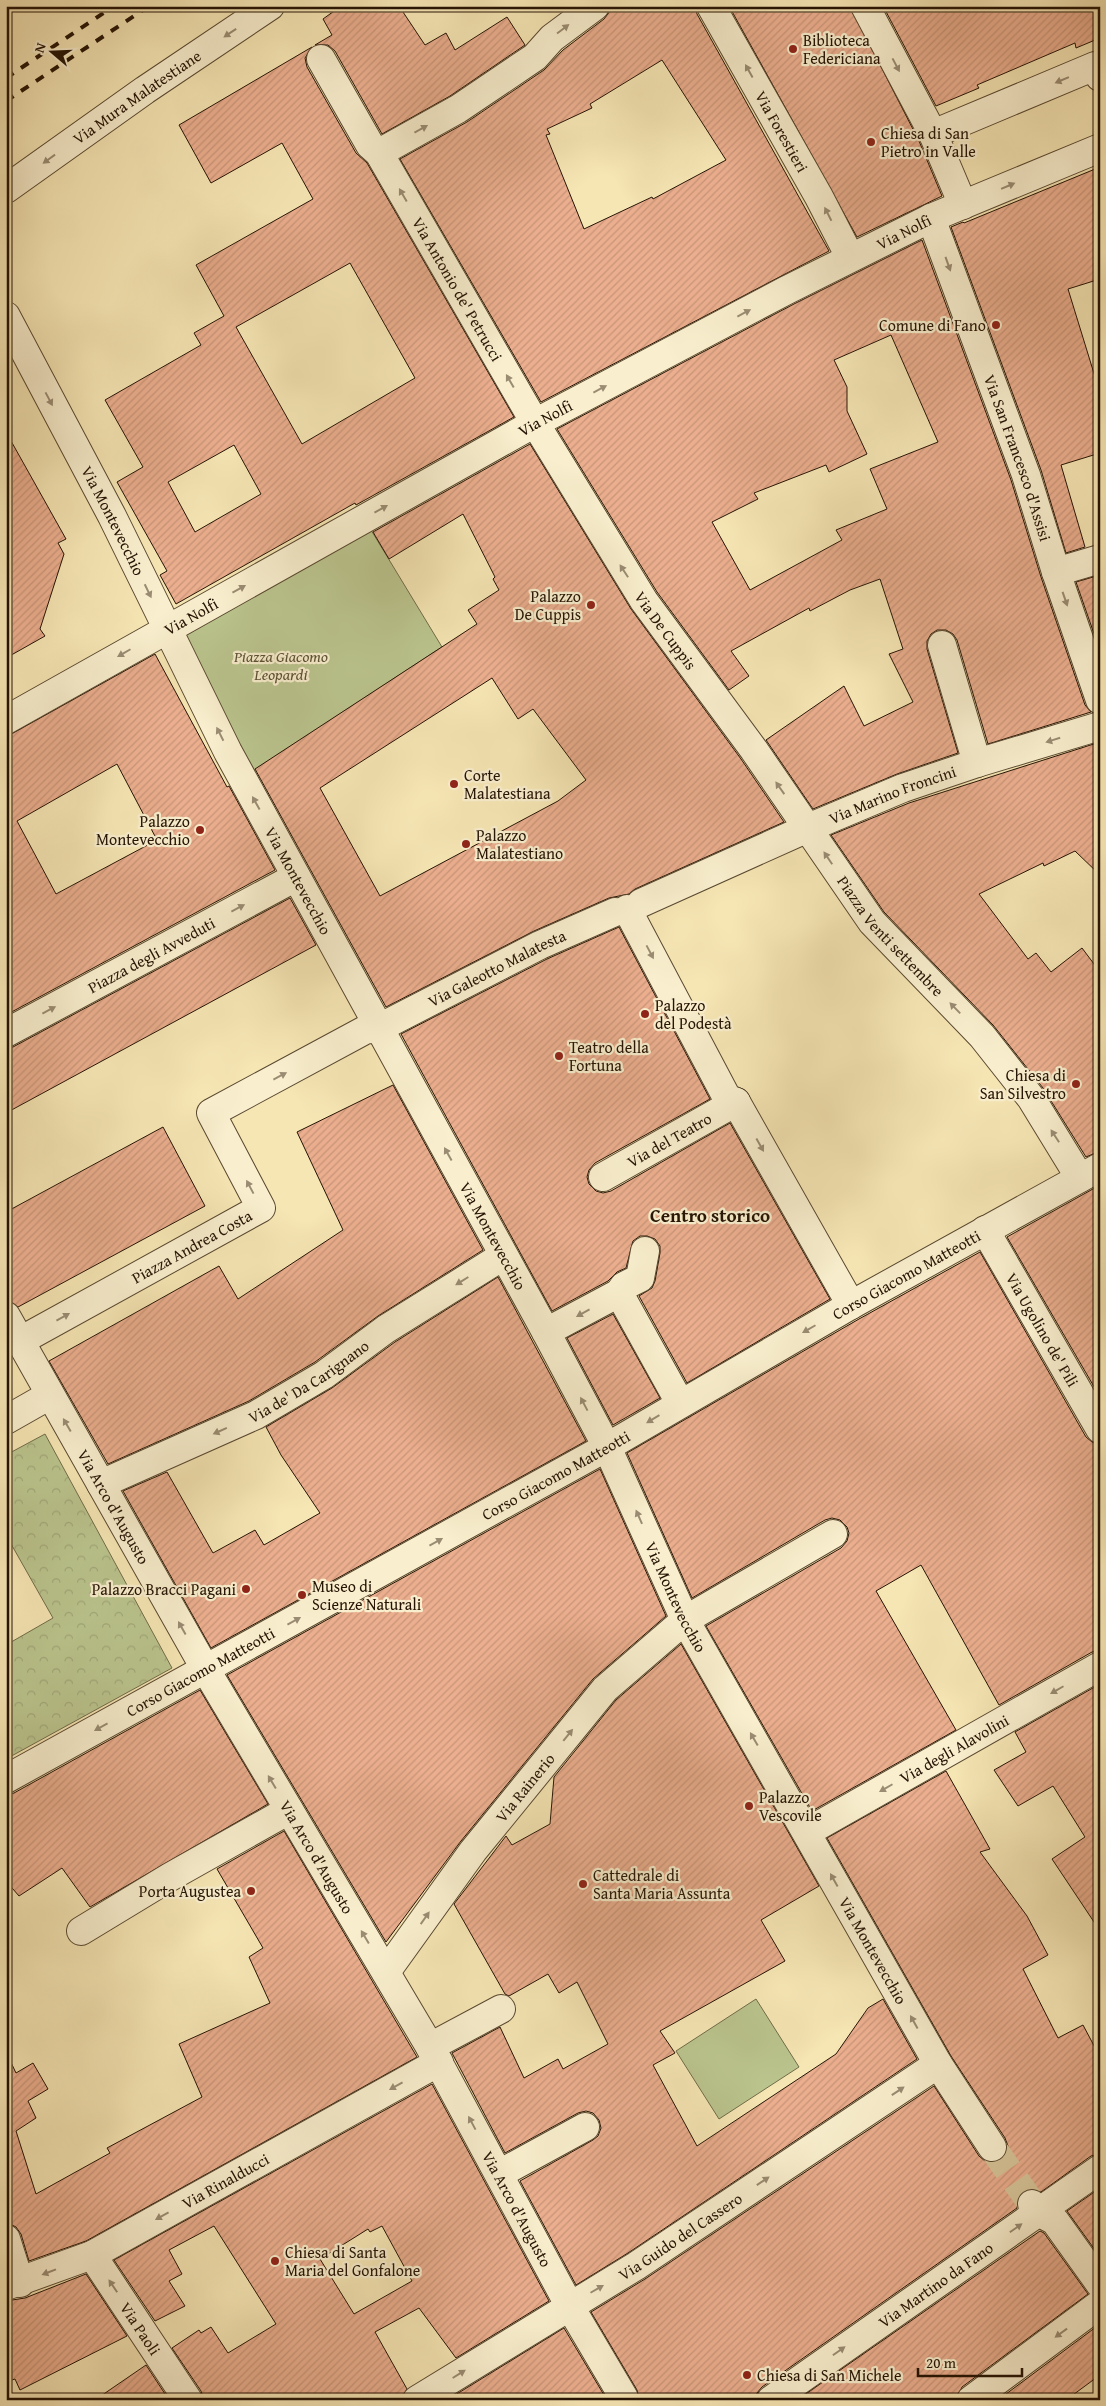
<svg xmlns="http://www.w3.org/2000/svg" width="1106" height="2406" font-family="'Gentium Book Plus',serif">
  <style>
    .green { fill: #bbc58e; stroke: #706c49 }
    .park { fill: url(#park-crowns); stroke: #706c49 }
    .building { fill: url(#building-hatch); stroke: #251304; fill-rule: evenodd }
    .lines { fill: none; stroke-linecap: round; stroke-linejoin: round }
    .minor-tunnel { stroke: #d7c69a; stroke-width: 28; stroke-dasharray: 28 14; stroke-linecap: butt }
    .minor-casing { stroke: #594830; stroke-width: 30 }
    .minor { stroke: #f9efce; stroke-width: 28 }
    .rail { stroke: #251304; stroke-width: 4; stroke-dasharray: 9 9; stroke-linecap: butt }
    .oneway { fill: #9a8c73 }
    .poi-dot { fill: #8f2418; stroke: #f9efce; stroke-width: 2 }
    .labels { text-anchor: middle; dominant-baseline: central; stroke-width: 4.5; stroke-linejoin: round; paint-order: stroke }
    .poi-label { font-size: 16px; fill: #251304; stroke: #f9efce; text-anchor: start }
    .street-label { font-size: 16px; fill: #251304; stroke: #f9efce }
    .park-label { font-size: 16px; font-style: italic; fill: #5a5134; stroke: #f9efce }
    .quarter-label { font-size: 19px; font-weight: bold; fill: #251304; stroke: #f9efce }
  </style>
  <defs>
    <pattern id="park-crowns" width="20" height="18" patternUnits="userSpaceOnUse" patternTransform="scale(1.25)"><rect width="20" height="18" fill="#bbc58e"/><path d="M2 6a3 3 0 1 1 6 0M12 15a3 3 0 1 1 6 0" fill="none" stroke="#a1a879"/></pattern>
    <pattern id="building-hatch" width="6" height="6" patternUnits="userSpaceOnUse" patternTransform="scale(1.25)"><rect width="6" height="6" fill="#ebae8e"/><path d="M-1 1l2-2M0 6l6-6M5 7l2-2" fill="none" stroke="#c99579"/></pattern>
  </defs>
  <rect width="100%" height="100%" fill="#f6e6b4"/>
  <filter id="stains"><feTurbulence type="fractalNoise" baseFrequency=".004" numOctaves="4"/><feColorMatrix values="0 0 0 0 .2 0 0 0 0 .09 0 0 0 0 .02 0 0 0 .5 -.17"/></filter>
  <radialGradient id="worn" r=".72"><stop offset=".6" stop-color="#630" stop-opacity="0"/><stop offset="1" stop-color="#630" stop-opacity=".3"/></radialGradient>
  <g class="green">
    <path d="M371 530 442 647 253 771 183 637Z"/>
    <path d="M756 1999 799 2067 719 2119 676 2051Z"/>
  </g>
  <path class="park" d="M45 1434 172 1668 6 1759V1645L53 1618 6 1535V1455Z"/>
  <g class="building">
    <path d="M341 6H399L425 45 446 33 455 50 507 17 525 45 450 96 382 134 335 51 328 45H315L332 35 323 19Z"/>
    <path d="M617 6H695L697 14 829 251 541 402 400 159 467 122 544 70 563 50 604 19 610 11ZM662 60 726 160 653 199 652 197 584 229 546 135 550 134 547 129 592 108 590 104Z"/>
    <path d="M729 6H850L919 141 942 196 857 237Z"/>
    <path d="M883 6H1100V38L1076 48 1075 43 977 85 979 88 936 106Z"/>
    <path d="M312 47 305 58 307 67 356 153 367 163 514 417 356 505 355 503 176 604 160 575 167 571 117 482 143 467 105 400 201 345 194 333 224 316 196 265 313 199 282 143 211 183 179 125ZM350 263 415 378 302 444 236 327ZM234 445 261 494 195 532 168 482Z"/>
    <path d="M1100 167V279L1068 289 1100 393V453L1061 465 1085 547 1066 553 1041 470 951 227 963 222 964 223Z"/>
    <path d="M922 240 1011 480 1041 577 1085 705 1091 712 988 744 957 640 953 634 946 630H937L931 634 927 641V649L958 753 897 774 813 809 766 740 844 686 864 726 913 702 889 654 903 649 880 579 850 590 810 611 809 608 731 651 749 676 729 690 657 592 557 429 794 304ZM891 335 938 442 870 469 887 509 836 530 842 540 750 590 712 522 758 499 754 493 826 465 829 472 867 454 847 411V387L834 360Z"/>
    <path d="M6 432 66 539 58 543 64 554 40 629 45 636 6 658Z"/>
    <path d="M530 444 631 609 741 759 784 822 635 889 629 894 609 898 534 931 386 1007 255 769 477 624 468 610 499 590 493 579 495 577 463 514 389 559 373 532ZM492 678 518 719 533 709 586 780 558 801 380 896 320 788Z"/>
    <path d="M1100 575V651L1076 582Z"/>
    <path d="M155 654 227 787 229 786 275 870 6 1015V737ZM117 764 157 840 56 894 17 821Z"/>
    <path d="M1100 742V875L1075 851 1044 866 1043 863 979 894 1028 959 1036 953 1051 972 1082 948 1100 972V1151L1086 1157 1043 1088 993 1025 884 912 831 835 909 803Z"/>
    <path d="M290 898 316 945 6 1113V1049L13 1047Z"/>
    <path d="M619 927 710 1099 595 1163 589 1170 587 1177 589 1184 596 1191 603 1193 611 1191 730 1123 830 1299 687 1383 639 1296 652 1288 655 1281 660 1253V1246L655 1239 647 1236H640L633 1241 626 1268 617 1272 608 1281 552 1311 401 1034 547 959Z"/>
    <path d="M393 1085 483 1250 378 1316 315 1362 249 1401 108 1464 49 1361 219 1266 238 1299 343 1230 297 1132Z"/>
    <path d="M163 1127 205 1206 18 1307 6 1300V1212Z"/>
    <path d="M1100 1185V1397L1007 1237Z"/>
    <path d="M980 1252 1086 1437 1092 1442 1100 1445V1650L1092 1652 999 1705 921 1565 876 1591 956 1730 812 1811 706 1626 841 1548 847 1541 849 1533 847 1527 840 1520 832 1518 825 1520 692 1598 627 1453 859 1319Z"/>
    <path d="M498 1277 586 1441 211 1648 123 1491 167 1472 213 1553 255 1530 264 1545 320 1513 281 1455 266 1427 332 1388 395 1342Z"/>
    <path d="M613 1314 660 1398 613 1425 567 1338Z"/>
    <path d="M600 1469 666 1616 593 1679 461 1841 386 1942 227 1675Z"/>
    <path d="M681 1644 819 1886 761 1920 785 1961 660 2031 675 2053 653 2065 697 2146 836 2054 868 2008 883 1999 917 2059 628 2253 576 2285 520 2181 593 2140 598 2136 601 2128 599 2120 593 2113 586 2111 578 2113 505 2153 452 2053 500 2027 524 2078 558 2059 563 2069 608 2044 577 1982 559 1993 548 1974 509 1996 505 1994 454 1904 506 1836 512 1845 550 1824 554 1777 616 1700Z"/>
    <path d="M1100 1684V1931L1052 1859 1085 1837 1053 1786 1018 1806 994 1770 1026 1752 1015 1732Z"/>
    <path d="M200 1690 268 1804 90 1907 62 1868 19 1896 6 1881V1795L14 1793Z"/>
    <path d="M946 1771 990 1849 980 1852 1027 1916 1048 1955 1023 1969 1058 2038 1083 2025 1100 2057V2154L1091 2156 1041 2192 1031 2188 1023 2191 1018 2198 1017 2208 762 2387 757 2393 756 2400H639L637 2390 591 2312 645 2279 934 2086 979 2156 985 2161 993 2163 1001 2160 1006 2154 1008 2146 1005 2138 951 2056 827 1838Z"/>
    <path d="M284 1831 417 2057 86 2241 29 2261 21 2234 16 2227 10 2224 6 2215V2052L16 2073 33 2063 48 2089 28 2101 36 2118 16 2131 36 2194 110 2153 107 2148 202 2097 179 2044 270 2003 249 1957 263 1948 217 1869Z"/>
    <path d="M432 2084 549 2301 456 2358 419 2308 375 2332 407 2389 401 2400H204L201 2391 172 2348 199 2330 201 2333 211 2327 228 2353 276 2324 214 2226 169 2250 182 2274 169 2281 185 2306 155 2321 114 2260ZM382 2226 412 2281 354 2314 320 2259 368 2229 370 2232Z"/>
    <path d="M1100 2188V2257L1067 2211Z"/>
    <path d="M1040 2231 1044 2233 1088 2294 962 2387 956 2400 800 2398Z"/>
    <path d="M86 2274 127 2336 20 2390 15 2379 6 2382V2301L25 2298Z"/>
    <path d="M1100 2324V2375L1066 2400H998Z"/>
    <path d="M564 2328 607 2400H447Z"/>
    <path d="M146 2365 169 2400H95Z"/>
  </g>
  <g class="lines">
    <path class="minor-tunnel" d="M992 2147 1032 2204"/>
    <defs>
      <g id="minor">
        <path id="s1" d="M711 6 819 197 850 257"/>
        <path d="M865 6 933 134 963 205"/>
        <path id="s2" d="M321 59 370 145 379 153 535 423 644 601 754 750 872 922 982 1036 1031 1098 1080 1178"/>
        <path d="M933 134 1095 66 1100 77"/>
        <path d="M379 153 458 109 535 57 552 38 595 6"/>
        <path id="s3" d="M6 189 145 90 270 6"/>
        <path id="s4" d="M931 218 1026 475 1056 572 1100 700"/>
        <path id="s5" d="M6 316 112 516 228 752 546 1332 607 1447 685 1620 938 2064 992 2147"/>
        <path d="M1056 572 1100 559"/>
        <path d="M942 645 977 763"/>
        <path id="s6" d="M6 720 535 423 787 290 931 218 1100 148"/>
        <path id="s7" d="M641 903 808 828 903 788 977 763 1100 726"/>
        <path d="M627 909 727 1098 736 1102"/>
        <path id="s8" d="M6 1033 296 877"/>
        <path d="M736 1102 851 1305"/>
        <path id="s9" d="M603 1177 736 1102"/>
        <path id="s10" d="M985 1230 1100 1429"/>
        <path d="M619 1293 680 1403"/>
        <path id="s11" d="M6 1316 206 1670 430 2047 569 2305 624 2398"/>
        <path d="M546 1332 619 1293 624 1286 640 1278 645 1251"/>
        <path id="s12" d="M20 1341 261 1208 211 1113 365 1030 379 1028 540 945 615 912"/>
        <path d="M6 1420 50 1395"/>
        <path id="s13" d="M101 1484 256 1415 324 1375 386 1329 503 1256"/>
        <path id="s14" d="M6 1779 607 1447 851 1305 1100 1167"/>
        <path id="s15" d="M807 1832 1100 1666"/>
        <path d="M81 1931 170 1877 289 1810"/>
        <path id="s16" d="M386 1972 473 1851 605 1689 685 1620 833 1534"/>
        <path d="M430 2047 501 2009"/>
        <path d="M499 2174 585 2127"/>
        <path d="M1032 2204 1038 2212 1055 2221 1100 2284"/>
        <path d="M6 2239 20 2283"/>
        <path id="s17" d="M92 2255 188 2400"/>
        <path id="s18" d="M6 2286 92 2255 439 2062"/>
        <path id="s19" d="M417 2400 636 2266 938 2064"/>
        <path id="s20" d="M771 2400 1100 2169"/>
        <path d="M971 2400 1100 2304"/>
      </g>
    </defs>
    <use href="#minor" class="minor-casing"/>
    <use href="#minor" class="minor"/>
    <g class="rail">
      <path d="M6 78 114 6"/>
      <path d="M6 101 149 6"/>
    </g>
  </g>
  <defs><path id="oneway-solid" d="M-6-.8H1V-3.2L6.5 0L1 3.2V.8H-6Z" transform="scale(1.25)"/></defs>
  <g class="oneway">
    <use href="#oneway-solid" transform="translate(563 29) rotate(-37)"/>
    <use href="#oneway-solid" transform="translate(230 33) rotate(146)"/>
    <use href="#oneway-solid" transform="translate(896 65) rotate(62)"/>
    <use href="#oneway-solid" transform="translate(749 71) rotate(-119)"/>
    <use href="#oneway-solid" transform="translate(1062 80) rotate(157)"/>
    <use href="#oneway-solid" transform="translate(421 129) rotate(-29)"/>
    <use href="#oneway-solid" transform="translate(49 159) rotate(144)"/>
    <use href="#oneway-solid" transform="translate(1008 186) rotate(-23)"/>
    <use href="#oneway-solid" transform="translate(403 195) rotate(-120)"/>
    <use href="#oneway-solid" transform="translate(828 214) rotate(-117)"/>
    <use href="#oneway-solid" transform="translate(948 264) rotate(70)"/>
    <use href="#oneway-solid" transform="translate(744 313) rotate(-28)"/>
    <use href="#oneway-solid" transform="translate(510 381) rotate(-120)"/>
    <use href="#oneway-solid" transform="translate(600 389) rotate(-28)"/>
    <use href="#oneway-solid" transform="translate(49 399) rotate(62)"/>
    <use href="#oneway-solid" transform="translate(381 509) rotate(-29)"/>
    <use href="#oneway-solid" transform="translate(624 571) rotate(-123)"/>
    <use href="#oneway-solid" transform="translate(239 589) rotate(-29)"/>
    <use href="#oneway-solid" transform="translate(148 591) rotate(64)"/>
    <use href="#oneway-solid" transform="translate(1065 599) rotate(71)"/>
    <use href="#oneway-solid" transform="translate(124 653) rotate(150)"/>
    <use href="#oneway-solid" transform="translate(220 734) rotate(-117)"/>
    <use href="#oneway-solid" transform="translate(1053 740) rotate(163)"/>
    <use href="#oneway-solid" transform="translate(780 788) rotate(-125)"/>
    <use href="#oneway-solid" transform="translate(256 803) rotate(-119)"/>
    <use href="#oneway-solid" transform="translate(828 858) rotate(-124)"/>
    <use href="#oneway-solid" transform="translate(238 908) rotate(-28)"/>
    <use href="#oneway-solid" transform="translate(650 952) rotate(62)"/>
    <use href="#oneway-solid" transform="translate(955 1008) rotate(-134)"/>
    <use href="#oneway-solid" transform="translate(49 1010) rotate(-28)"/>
    <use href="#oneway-solid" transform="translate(280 1076) rotate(-28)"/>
    <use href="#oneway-solid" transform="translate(1055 1136) rotate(-123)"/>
    <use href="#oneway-solid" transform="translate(760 1145) rotate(61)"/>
    <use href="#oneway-solid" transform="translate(448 1154) rotate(-119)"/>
    <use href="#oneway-solid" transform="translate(250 1187) rotate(-118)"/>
    <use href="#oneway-solid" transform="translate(462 1281) rotate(148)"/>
    <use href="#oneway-solid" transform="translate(583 1313) rotate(151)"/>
    <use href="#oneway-solid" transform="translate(63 1317) rotate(-29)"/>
    <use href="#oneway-solid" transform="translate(809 1329) rotate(150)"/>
    <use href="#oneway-solid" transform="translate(584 1404) rotate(-118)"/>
    <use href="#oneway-solid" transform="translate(653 1419) rotate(149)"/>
    <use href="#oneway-solid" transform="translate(67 1425) rotate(-120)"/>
    <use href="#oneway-solid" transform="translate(220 1431) rotate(156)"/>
    <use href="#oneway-solid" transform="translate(639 1517) rotate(-114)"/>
    <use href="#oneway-solid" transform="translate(436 1542) rotate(-29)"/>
    <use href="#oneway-solid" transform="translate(294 1621) rotate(-29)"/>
    <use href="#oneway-solid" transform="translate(182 1628) rotate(-119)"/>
    <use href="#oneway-solid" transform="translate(1057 1690) rotate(150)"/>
    <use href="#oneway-solid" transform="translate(101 1727) rotate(151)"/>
    <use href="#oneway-solid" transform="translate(568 1735) rotate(-51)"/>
    <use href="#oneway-solid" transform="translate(754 1739) rotate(-120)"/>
    <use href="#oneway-solid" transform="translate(272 1782) rotate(-121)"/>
    <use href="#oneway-solid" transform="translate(886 1788) rotate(150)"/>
    <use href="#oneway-solid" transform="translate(834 1880) rotate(-119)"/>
    <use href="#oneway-solid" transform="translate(425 1918) rotate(-55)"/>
    <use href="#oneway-solid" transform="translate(365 1937) rotate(-121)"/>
    <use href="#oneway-solid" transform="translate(914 2022) rotate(-119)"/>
    <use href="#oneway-solid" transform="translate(396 2086) rotate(151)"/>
    <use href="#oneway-solid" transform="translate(898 2091) rotate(-34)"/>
    <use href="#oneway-solid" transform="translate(472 2123) rotate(-118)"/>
    <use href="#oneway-solid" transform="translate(763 2181) rotate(-34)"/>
    <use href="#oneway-solid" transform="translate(162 2216) rotate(151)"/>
    <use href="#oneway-solid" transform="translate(1016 2228) rotate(-35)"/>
    <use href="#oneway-solid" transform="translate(49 2272) rotate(159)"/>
    <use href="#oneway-solid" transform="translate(113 2286) rotate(-124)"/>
    <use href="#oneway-solid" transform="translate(597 2289) rotate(-30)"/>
    <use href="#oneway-solid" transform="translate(1061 2333) rotate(144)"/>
    <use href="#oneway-solid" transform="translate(839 2351) rotate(-35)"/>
    <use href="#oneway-solid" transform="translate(459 2374) rotate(-32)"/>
  </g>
  <g class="poi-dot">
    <circle cx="793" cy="49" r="5"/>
    <circle cx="871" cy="142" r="5"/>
    <circle cx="996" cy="325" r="5"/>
    <circle cx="591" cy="605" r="5"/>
    <circle cx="454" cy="784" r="5"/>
    <circle cx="200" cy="830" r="5"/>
    <circle cx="466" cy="844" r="5"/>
    <circle cx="645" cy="1014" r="5"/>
    <circle cx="559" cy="1056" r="5"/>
    <circle cx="1076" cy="1084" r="5"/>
    <circle cx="246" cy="1589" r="5"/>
    <circle cx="302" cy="1595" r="5"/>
    <circle cx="749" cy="1806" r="5"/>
    <circle cx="583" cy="1884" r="5"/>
    <circle cx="251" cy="1891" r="5"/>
    <circle cx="275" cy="2261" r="5"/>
    <circle cx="747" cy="2375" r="5"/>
  </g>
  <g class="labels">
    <g class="poi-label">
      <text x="803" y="40">Biblioteca<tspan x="803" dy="18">Federiciana</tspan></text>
      <text x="881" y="133">Chiesa di San<tspan x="881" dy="18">Pietro in Valle</tspan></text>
      <text x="986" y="325" text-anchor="end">Comune di Fano</text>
      <text x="581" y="596" text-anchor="end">Palazzo<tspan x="581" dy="18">De Cuppis</tspan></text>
      <text x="464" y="775">Corte<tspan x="464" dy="18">Malatestiana</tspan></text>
      <text x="190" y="821" text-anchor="end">Palazzo<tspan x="190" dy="18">Montevecchio</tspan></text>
      <text x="476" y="835">Palazzo<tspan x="476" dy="18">Malatestiano</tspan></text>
      <text x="655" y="1005">Palazzo<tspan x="655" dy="18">del Podestà</tspan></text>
      <text x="569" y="1047">Teatro della<tspan x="569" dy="18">Fortuna</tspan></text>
      <text x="1066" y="1075" text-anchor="end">Chiesa di<tspan x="1066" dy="18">San Silvestro</tspan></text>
      <text x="312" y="1586">Museo di<tspan x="312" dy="18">Scienze Naturali</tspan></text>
      <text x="236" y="1589" text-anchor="end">Palazzo Bracci Pagani</text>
      <text x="759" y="1797">Palazzo<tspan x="759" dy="18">Vescovile</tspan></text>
      <text x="593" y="1875">Cattedrale di<tspan x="593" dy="18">Santa Maria Assunta</tspan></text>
      <text x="241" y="1891" text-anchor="end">Porta Augustea</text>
      <text x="285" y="2252">Chiesa di Santa<tspan x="285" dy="18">Maria del Gonfalone</tspan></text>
      <text x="757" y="2375">Chiesa di San Michele</text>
    </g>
    <g class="street-label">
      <text stroke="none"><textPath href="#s3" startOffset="160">Via Mura Malatestiane</textPath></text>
      <text stroke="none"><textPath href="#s1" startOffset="144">Via Forestieri</textPath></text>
      <text stroke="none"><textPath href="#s6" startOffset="1022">Via Nolfi</textPath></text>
      <text stroke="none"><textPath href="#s2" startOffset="268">Via Antonio de' Petrucci</textPath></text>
      <text stroke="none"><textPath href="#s6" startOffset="618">Via Nolfi</textPath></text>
      <text stroke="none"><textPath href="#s4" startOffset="255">Via San Francesco d'Assisi</textPath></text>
      <text stroke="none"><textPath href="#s5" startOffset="231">Via Montevecchio</textPath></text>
      <text stroke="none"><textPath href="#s6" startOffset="212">Via Nolfi</textPath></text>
      <text stroke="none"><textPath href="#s2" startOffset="668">Via De Cuppis</textPath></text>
      <text stroke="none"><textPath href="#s7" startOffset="274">Via Marino Froncini</textPath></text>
      <text stroke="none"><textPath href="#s5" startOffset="636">Via Montevecchio</textPath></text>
      <text stroke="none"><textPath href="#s2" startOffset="1048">Piazza Venti settembre</textPath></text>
      <text stroke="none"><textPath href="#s8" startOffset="165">Piazza degli Avveduti</textPath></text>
      <text stroke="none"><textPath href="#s12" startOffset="704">Via Galeotto Malatesta</textPath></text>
      <text stroke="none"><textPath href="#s9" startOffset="76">Via del Teatro</textPath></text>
      <text stroke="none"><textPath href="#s5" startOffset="1041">Via Montevecchio</textPath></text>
      <text stroke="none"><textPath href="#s12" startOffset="196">Piazza Andrea Costa</textPath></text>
      <text stroke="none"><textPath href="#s14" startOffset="1032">Corso Giacomo Matteotti</textPath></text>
      <text stroke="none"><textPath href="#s10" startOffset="115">Via Ugolino de' Pili</textPath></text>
      <text stroke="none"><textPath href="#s13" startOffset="232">Via de' Da Carignano</textPath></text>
      <text stroke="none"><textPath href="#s14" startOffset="628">Corso Giacomo Matteotti</textPath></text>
      <text stroke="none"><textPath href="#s11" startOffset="219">Via Arco d'Augusto</textPath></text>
      <text stroke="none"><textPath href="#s5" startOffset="1446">Via Montevecchio</textPath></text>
      <text stroke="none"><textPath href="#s14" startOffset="222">Corso Giacomo Matteotti</textPath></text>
      <text stroke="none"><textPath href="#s15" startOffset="169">Via degli Alavolini</textPath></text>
      <text stroke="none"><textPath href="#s16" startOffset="231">Via Rainerio</textPath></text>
      <text stroke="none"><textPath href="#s11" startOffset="624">Via Arco d'Augusto</textPath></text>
      <text stroke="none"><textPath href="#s5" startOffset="1851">Via Montevecchio</textPath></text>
      <text stroke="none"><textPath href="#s18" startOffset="244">Via Rinalducci</textPath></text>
      <text stroke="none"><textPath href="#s11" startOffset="1029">Via Arco d'Augusto</textPath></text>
      <text stroke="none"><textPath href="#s19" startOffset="310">Via Guido del Cassero</textPath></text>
      <text stroke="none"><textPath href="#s20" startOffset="201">Via Martino da Fano</textPath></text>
      <text stroke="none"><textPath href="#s17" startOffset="88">Via Paoli</textPath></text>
    </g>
    <g class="park-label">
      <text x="281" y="656">Piazza Giacomo<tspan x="281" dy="18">Leopardi</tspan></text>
    </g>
    <g class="quarter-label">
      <text x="710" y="1215">Centro storico</text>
    </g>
  </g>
  <rect width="1106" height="2406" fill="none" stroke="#f6e6b4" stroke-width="25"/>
  <rect x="8" y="8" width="1091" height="2391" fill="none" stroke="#251304" stroke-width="2.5"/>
  <rect x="12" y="12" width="1081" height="2381" fill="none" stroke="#251304"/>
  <g transform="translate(52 52) rotate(289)" stroke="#f9efce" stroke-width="4" paint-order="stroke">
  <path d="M0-4L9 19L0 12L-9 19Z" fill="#251304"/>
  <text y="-8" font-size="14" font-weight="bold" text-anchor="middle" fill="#251304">N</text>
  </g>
  <path d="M918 2368v8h104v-8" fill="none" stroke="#251304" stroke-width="2.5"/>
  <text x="926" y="2368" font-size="15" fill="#251304" stroke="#f9efce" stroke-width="4" paint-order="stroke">20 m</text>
  <rect width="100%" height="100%" filter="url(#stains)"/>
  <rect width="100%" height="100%" fill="url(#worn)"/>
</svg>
